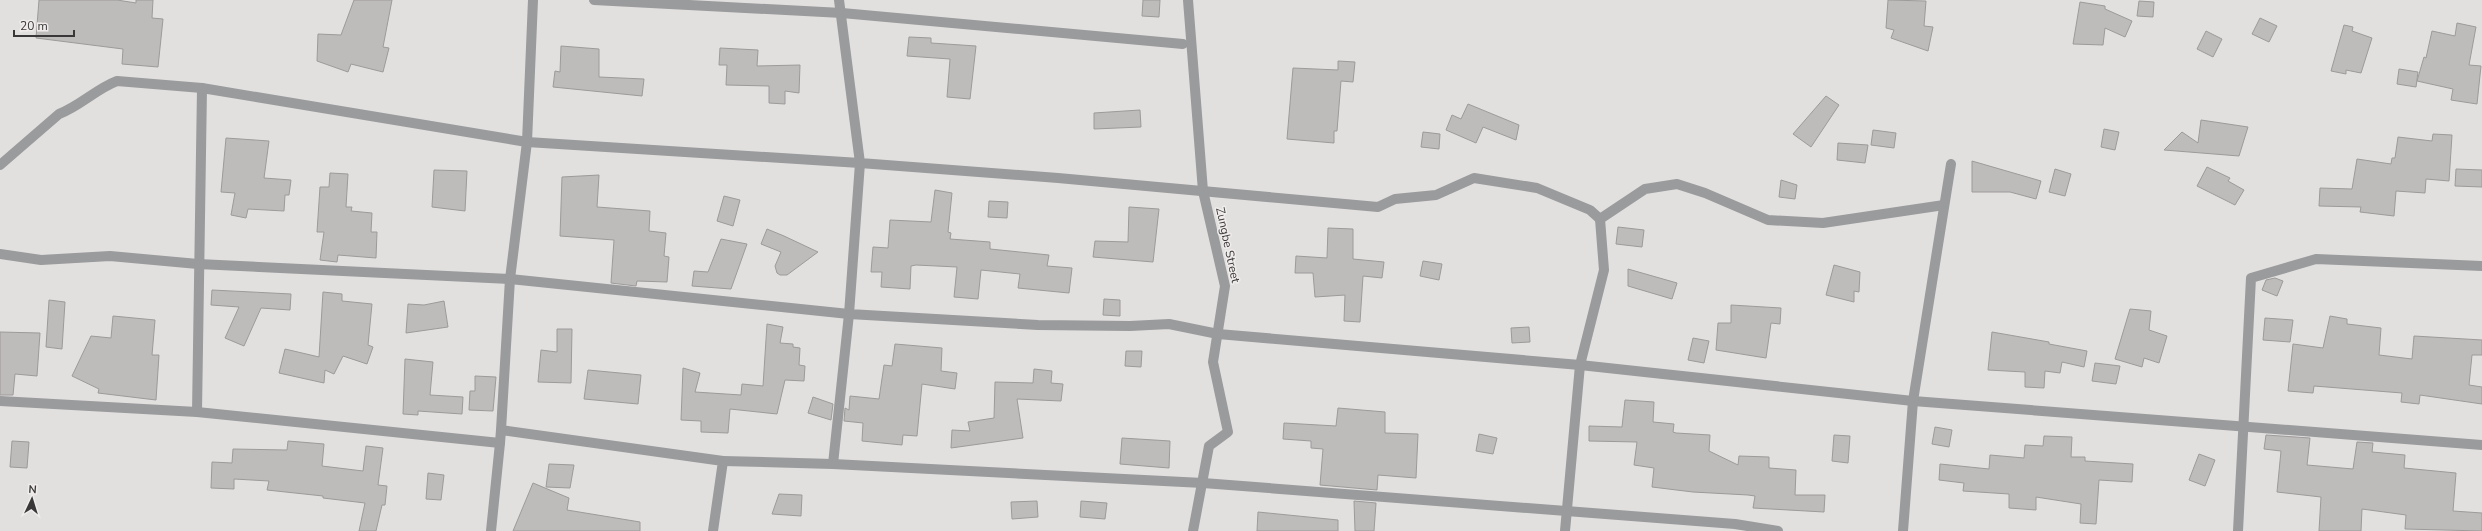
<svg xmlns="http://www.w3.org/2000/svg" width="2482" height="531" font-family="'Nunito Sans',sans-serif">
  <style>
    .building { fill: #bebbbb; stroke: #9d9a9a }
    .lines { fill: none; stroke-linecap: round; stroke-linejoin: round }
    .minor { stroke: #9a9b9c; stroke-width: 10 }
    .labels { text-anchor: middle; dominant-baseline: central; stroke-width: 3; stroke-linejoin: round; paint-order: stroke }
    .street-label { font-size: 12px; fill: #393738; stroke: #f0ecec }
  </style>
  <rect width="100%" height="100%" fill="#e2dfdf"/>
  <g class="building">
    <path d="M39 0H117L136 3V0H153L152 18 163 19 158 67 122 64 123 49 36 38Z"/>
    <path d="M354 0H392L383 47 389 48 383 72 351 64 348 72 317 61 318 34 341 35Z"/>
    <path d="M1143 0H1160L1159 17 1142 16Z"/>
    <path d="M1888 0 1926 1 1924 26 1933 27 1928 51 1891 38 1894 30 1886 28Z"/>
    <path d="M2139 1 2154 2 2153 17 2137 16Z"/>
    <path d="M2080 2 2105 6V9L2132 21 2125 37 2105 28 2103 45 2073 44Z"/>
    <path d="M2260 18 2277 26 2269 42 2252 34Z"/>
    <path d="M2457 23 2476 27 2469 65 2481 66 2477 104 2451 100 2453 89 2417 81 2424 57 2426 58 2432 31 2455 36Z"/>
    <path d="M2344 25 2353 27 2352 31 2372 38 2361 73 2346 70V74L2331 71Z"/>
    <path d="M2206 31 2222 39 2213 57 2197 49Z"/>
    <path d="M909 37 931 38V43L976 46 970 99 947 97 950 59 907 56Z"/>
    <path d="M561 46 599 49V77L644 79 642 96 553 87 555 71 560 72Z"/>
    <path d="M720 48 758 50 757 66 800 65 799 93 785 91V104L769 103V86L726 85 727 65H719Z"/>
    <path d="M1338 61 1355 62 1353 82 1341 81 1337 131H1334V143L1287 139 1293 68 1338 70Z"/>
    <path d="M2399 69 2418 72 2416 87 2397 84Z"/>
    <path d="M1826 96 1839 105 1811 147 1793 134Z"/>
    <path d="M1468 104 1519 125 1516 140 1483 127 1476 143 1446 130 1452 115 1461 119Z"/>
    <path d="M1140 110 1141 127 1094 129V113Z"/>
    <path d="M2201 120 2248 127 2239 156 2164 150 2182 132 2198 143Z"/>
    <path d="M2104 129 2119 132 2115 150 2101 147Z"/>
    <path d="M1873 130 1896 133 1894 148 1871 145Z"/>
    <path d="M1423 132 1440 134 1439 149 1421 147Z"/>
    <path d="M2433 134 2452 135 2449 181 2426 179 2425 193 2396 191 2394 216 2360 212 2361 207 2319 206 2320 188 2352 189 2357 159 2391 164 2392 158H2395L2398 137 2432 141Z"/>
    <path d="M226 138 269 141 264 178 291 180 289 195H285L284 211 248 209 246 218 231 215 235 193 221 192Z"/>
    <path d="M1838 143 1868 145 1865 163 1837 160Z"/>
    <path d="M1972 161 2041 181 2036 199 2010 192H1972Z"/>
    <path d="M2207 167 2230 178 2228 181 2244 190 2235 205 2197 186Z"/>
    <path d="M2055 169 2071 174 2065 196 2049 192Z"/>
    <path d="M2456 169 2482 170V187L2455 186Z"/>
    <path d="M434 170 467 171 465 211 432 207Z"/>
    <path d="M330 173 348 174 346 207H352L351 211 372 213 371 232H377L376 258 338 255 337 262 320 260 324 232H317L320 187H329Z"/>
    <path d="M599 175 597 207 650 211 649 231 666 233 664 256 669 257 667 282 637 281 636 286 611 283 614 240 560 236 562 177Z"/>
    <path d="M1781 180 1797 185 1795 199 1779 197Z"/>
    <path d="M935 190 952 193 948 232 951 233 950 239 990 242V249L1049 255 1047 266 1072 268 1069 293 1018 288 1020 274 981 270 978 299 954 297 957 267 916 265 911 266 910 289 881 287 882 272H871L873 247 888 248 890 220 931 222Z"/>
    <path d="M724 196 740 200 733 226 717 221Z"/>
    <path d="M989 201 1008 202 1007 218 988 217Z"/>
    <path d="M1129 207 1159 209 1153 262 1093 257 1095 241 1128 242Z"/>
    <path d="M1618 227 1644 230 1642 247 1616 244Z"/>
    <path d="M1328 228 1353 229V259L1384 262 1382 278 1363 276 1360 322 1344 321 1345 295 1315 297 1313 273H1295L1296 256 1327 258Z"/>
    <path d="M767 229 784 236 818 252 787 275H780L777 273 775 266 781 252 761 244Z"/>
    <path d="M721 239 747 244 731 289 692 286 694 271 708 272Z"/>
    <path d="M1423 261 1442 264 1439 280 1420 276Z"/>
    <path d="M1834 265 1860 272 1859 292 1854 291V302L1826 295Z"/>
    <path d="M1628 269 1677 283 1672 299 1628 286Z"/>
    <path d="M2275 278 2283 281 2277 296 2262 290 2266 280Z"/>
    <path d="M212 290 291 294 290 310 261 308 244 346 225 338 239 307 211 305Z"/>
    <path d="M323 292 342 294V301L372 304 368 345 373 347 367 364 343 356 334 374 325 370 324 383 279 373 285 349 319 357Z"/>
    <path d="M1104 299 1120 300V316L1103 315Z"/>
    <path d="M49 300 65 302 62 349 46 347Z"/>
    <path d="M444 301 448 327 406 333 408 304 424 305Z"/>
    <path d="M1731 305 1781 308 1780 324 1771 323 1766 358 1716 350 1718 323H1731Z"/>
    <path d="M2130 309 2151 311 2149 330 2167 336 2159 363 2144 358 2142 367 2115 359Z"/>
    <path d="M113 316 155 320 152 355H159L156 400 98 393 99 389 72 376 91 336 111 338Z"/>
    <path d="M2330 316 2347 319V324L2381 328 2379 355 2412 359 2414 336 2482 340V355H2472L2469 385 2482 387V404L2420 395 2419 404 2401 402 2402 393 2314 386 2313 393 2288 391 2293 344 2323 348Z"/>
    <path d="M2265 318 2293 320 2290 342 2263 340Z"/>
    <path d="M767 324 783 327 780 343 793 344V347L800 348 799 365 805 366 804 381 785 380 777 414 730 409 728 433 701 432V421L681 420 683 368 700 373 695 392 741 395 742 384 763 386Z"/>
    <path d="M1529 327 1530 342 1512 343 1511 328Z"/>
    <path d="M557 329H572L571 383 538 382 541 350 557 352Z"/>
    <path d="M0 332 40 333 37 376 15 374 13 395H0Z"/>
    <path d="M1992 332 2049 342V344L2087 351 2084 367 2062 362 2060 373 2045 371 2044 388 2025 387V372L1988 370Z"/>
    <path d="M1693 338 1709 341 1704 363 1688 360Z"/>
    <path d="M895 344 942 348 941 371 957 373 955 389 922 384 917 436 903 435 902 445 862 441 863 423 844 421 845 408 849 410 850 396 879 399 884 365 892 366Z"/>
    <path d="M1126 351H1142L1141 367 1125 366Z"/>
    <path d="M405 359 433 362 430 395 463 397 462 414 418 411V415L403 414Z"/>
    <path d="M2095 363 2120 366 2116 384 2092 381Z"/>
    <path d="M1034 369 1052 371 1051 383 1063 384 1061 401 1017 399 1023 438 951 448 952 430 970 431 968 422 994 418 995 382 1033 383Z"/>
    <path d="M588 370 641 375 638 404 584 399Z"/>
    <path d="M475 376 496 377 493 411 469 410 470 391H475Z"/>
    <path d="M813 397 833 404 831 420 808 413Z"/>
    <path d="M1625 400 1654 402 1653 422 1674 424 1673 432 1676 433 1710 435 1709 451 1738 465 1739 456 1769 457V468L1796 470 1795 495H1825L1824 512 1753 508 1755 496 1748 495 1693 492 1652 487 1654 468 1634 465 1637 442 1589 441V426L1622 427Z"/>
    <path d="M1338 408 1385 412V433L1418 434 1416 478 1378 475 1377 490 1320 485 1323 449 1311 448V441L1283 439 1284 423 1336 426Z"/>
    <path d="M1935 427 1952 430 1949 447 1932 444Z"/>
    <path d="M1479 434 1497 438 1493 454 1476 451Z"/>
    <path d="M1834 435 1850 436 1848 463 1832 461Z"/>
    <path d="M2266 435 2310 438 2307 465 2353 469 2357 442 2373 443 2372 452 2405 455 2404 468 2456 473 2453 511 2482 513V531L2405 529 2406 515 2362 509 2361 531H2319L2321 497 2277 492 2281 451 2264 449Z"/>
    <path d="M2044 436 2072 437 2071 457H2085V461L2133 464 2132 482 2099 480 2096 524 2080 523 2081 504 2036 497V510L2009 508V494L1963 491 1964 483 1939 480 1940 464 1989 469 1990 455 2024 458 2025 445 2043 446Z"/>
    <path d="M1122 438 1170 441 1169 468 1120 464Z"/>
    <path d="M12 441 29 442 27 468 10 467Z"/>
    <path d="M288 441 324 444 322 466 363 471 366 446 383 448 378 485 387 486 385 505H382L376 531H359L365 503 323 498V496L267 490 269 481 234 479V489L211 488 212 462 232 463 233 449 287 450Z"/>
    <path d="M2199 454 2215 460 2205 486 2189 480Z"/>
    <path d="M549 464 574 465 570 488 546 487Z"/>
    <path d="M428 473 444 475 441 500 426 499Z"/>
    <path d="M533 483 569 498 567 510 640 522V531H513Z"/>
    <path d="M779 494 802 495 801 516 772 514Z"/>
    <path d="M1037 501 1038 517 1012 519 1011 502Z"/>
    <path d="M1081 501 1107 503 1105 519 1080 517Z"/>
    <path d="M1354 501 1376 503 1374 531H1355Z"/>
    <path d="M1258 512 1338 520V531H1257Z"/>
  </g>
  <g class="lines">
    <g class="minor">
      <path d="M594 0 842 13 1183 44"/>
      <path d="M839 0 860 163 1058 178 1378 207 1395 199 1436 195 1474 178 1537 188 1590 210 1600 219"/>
      <path d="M1188 0 1203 191 1225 286 1213 362 1228 432 1209 446 1193 531"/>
      <path d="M0 165 59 114C80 106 96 89 117 81L202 88 527 142 860 163 849 314 1038 325 1130 326 1169 324 1218 334 1580 365 1913 401 2482 445"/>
      <path d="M0 254 41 260 110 256 198 264 510 279 849 314 833 464"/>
      <path d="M0 401 197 412 500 443 501 430 723 461 713 531"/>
      <path d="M197 412 202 88"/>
      <path d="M501 430 510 279 527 142 533 0"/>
      <path d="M723 461 833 464 1203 483 1735 524 1778 531"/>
      <path d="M491 531 500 443"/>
      <path d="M1565 531 1580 365 1604 270 1600 219 1645 189 1677 184 1705 193 1768 220 1823 223 1944 205"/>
      <path d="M1903 531 1913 401 1951 164"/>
      <path d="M2238 531 2251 278 2316 259 2482 266"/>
    </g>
  </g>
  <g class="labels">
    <g class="street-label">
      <text transform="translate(1228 245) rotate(78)">Zungbe Street</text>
    </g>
  </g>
  <g transform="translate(32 499) rotate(4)" stroke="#f0ecec" stroke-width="3" paint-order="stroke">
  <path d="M0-3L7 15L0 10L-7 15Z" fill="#393738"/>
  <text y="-6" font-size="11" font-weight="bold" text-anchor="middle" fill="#393738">N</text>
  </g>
  <path d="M14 30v6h60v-6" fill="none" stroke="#393738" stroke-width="2"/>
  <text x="20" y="30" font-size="12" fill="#393738" stroke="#f0ecec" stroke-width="3" paint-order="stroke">20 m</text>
</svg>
